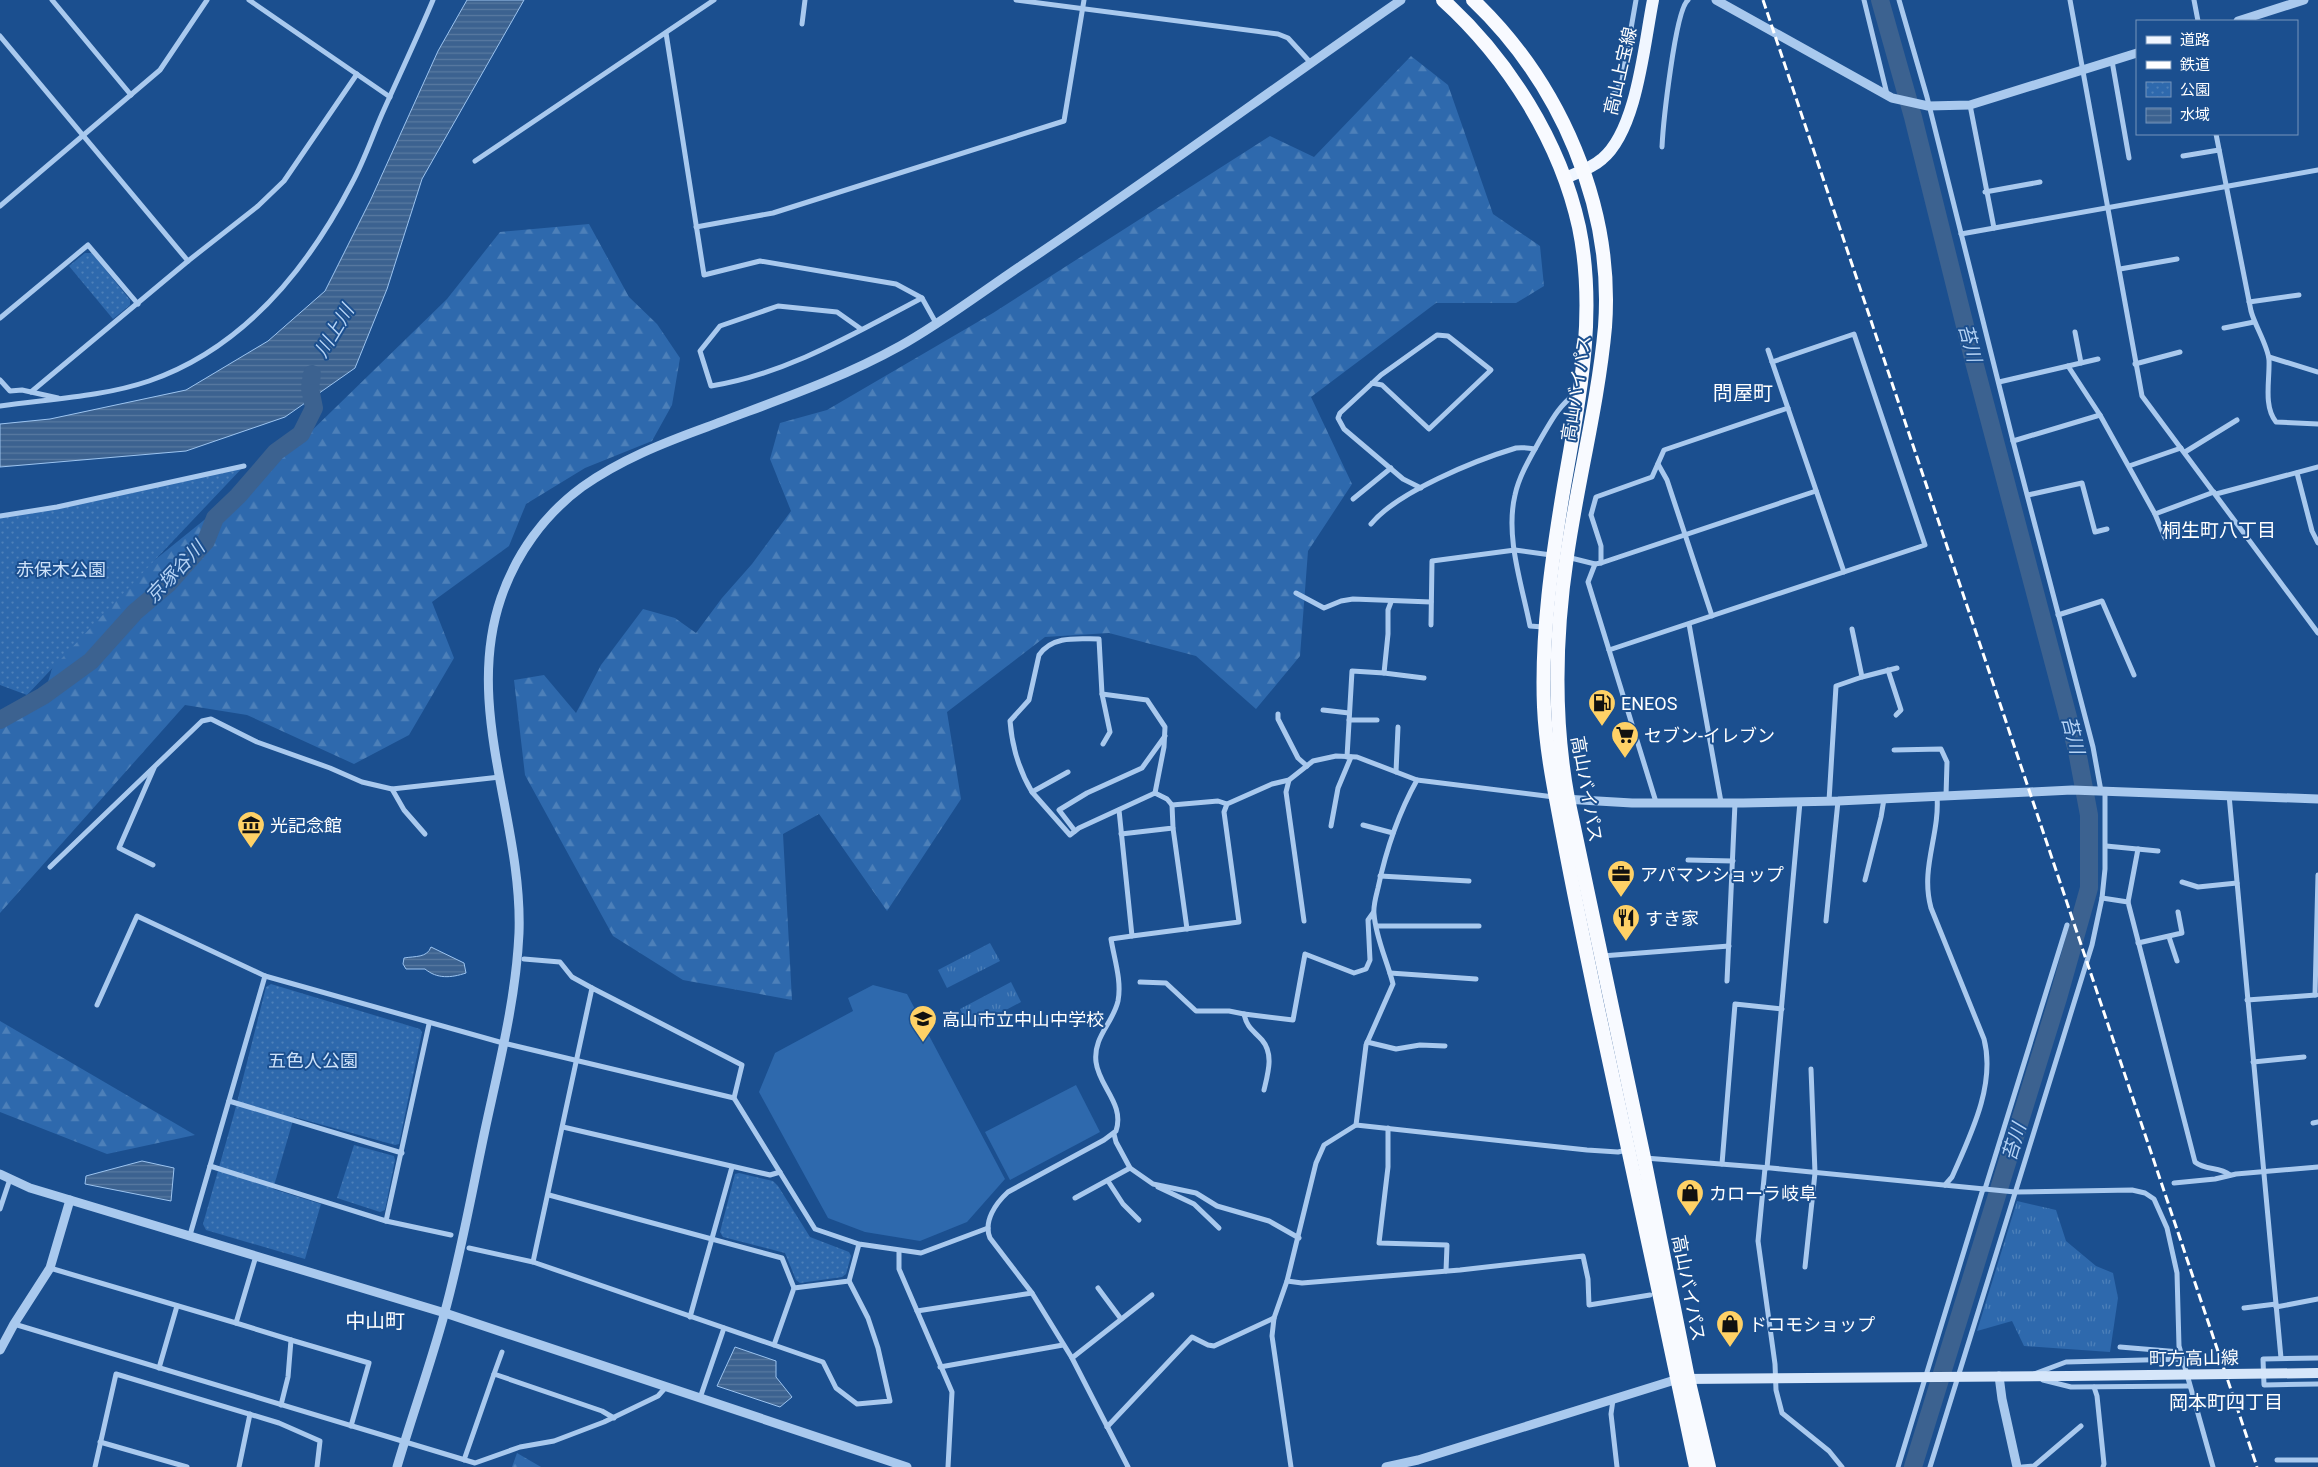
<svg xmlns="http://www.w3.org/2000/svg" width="2318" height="1467" font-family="Roboto,'Noto Sans JP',sans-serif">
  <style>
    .grass { fill: url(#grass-tufts) }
    .forest { fill: url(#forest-firs) }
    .park { fill: url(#park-dots) }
    .pitch { fill: #2e69ad }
    .water { fill: url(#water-rules); stroke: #9cc4f0 }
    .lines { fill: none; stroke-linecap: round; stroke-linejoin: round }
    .river { stroke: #3c6290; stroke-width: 18 }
    .minor { stroke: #a9c9ee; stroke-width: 5 }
    .tertiary { stroke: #a9c9ee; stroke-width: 9 }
    .secondary { stroke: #d6e6fa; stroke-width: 10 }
    .primary { stroke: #f0f6ff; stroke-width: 12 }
    .trunk { stroke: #f8faff; stroke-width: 14 }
    .rail { stroke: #fff; stroke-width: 3; stroke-dasharray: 9 4; stroke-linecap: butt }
    .secondary-bridge { stroke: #d6e6fa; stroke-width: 10 }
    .labels { text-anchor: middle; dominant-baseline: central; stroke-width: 4; stroke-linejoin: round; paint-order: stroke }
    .street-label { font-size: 18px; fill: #fff; stroke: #1b4f8f }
    .park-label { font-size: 18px; fill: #cfe3fa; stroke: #1b4f8f }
    .poi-label { font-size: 18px; fill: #fff; stroke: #1b4f8f; text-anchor: start }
    .water-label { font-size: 19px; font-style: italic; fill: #b5d3f5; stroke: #1b4f8f }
    .neighbourhood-label { font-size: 19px; fill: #fff; stroke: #1b4f8f }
    .quarter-label { font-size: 20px; fill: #fff; stroke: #1b4f8f }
  </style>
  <defs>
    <pattern id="grass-tufts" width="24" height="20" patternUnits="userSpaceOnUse" patternTransform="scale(1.25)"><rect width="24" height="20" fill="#2e69ad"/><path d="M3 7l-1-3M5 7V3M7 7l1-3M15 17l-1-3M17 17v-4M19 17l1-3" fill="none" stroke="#4d80b9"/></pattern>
    <pattern id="forest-firs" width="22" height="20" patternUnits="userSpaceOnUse" patternTransform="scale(1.25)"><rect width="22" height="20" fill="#2e69ad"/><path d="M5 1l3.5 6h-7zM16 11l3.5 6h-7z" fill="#4d80b9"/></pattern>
    <pattern id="park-dots" width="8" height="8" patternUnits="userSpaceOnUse" patternTransform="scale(1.25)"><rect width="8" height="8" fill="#2e69ad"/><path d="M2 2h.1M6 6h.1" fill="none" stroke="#4d80b9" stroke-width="1.8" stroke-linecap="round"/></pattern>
    <pattern id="water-rules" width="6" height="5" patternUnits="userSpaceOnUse" patternTransform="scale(1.25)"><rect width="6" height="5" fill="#3c6290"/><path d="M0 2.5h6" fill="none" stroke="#597aa1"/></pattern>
  </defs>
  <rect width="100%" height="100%" fill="#1b4f8f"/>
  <g class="grass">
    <path d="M990 943 1000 961 947 988 938 970Z"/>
    <path d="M1011 982 1021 1002 970 1029 960 1009Z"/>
    <path d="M2017 1201 2056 1210 2066 1241 2096 1266 2113 1273 2118 1298 2110 1352 2024 1346 2012 1321 1977 1331Z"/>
  </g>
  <g class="forest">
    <path d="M1411 56 1448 85 1493 214 1540 246 1544 286 1516 303H1436L1311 397 1352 484 1308 551 1300 656 1256 709 1196 656 1109 633 1045 637 947 712 961 799 887 911 819 814 783 834 792 1000 683 980 613 936 525 775 514 680 544 675 576 713 601 665 643 609 675 618 696 633 722 598 752 564 791 511 770 459 780 423 827 410 993 313 1270 136 1314 157Z"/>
    <path d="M589 224 629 297 657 324 680 358 672 405 652 441 585 468 526 504 509 546 432 602 454 658 409 735 354 764 247 715 185 705 0 913V713L46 688 63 634 297 445 447 299 500 232Z"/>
    <path d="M0 1021 195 1135 107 1154 0 1112Z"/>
    <path d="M517 1453 541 1467H512Z"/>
  </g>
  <g class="park">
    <path d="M85 253H92L130 300V305L113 319 69 266Z"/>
    <path d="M244 466 27 695 0 685V516L57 507Z"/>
    <path d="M271 984 420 1029 422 1032 399 1144 395 1145 294 1117 273 1189 321 1204 305 1259 206 1230 203 1224 234 1114 266 987Z"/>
    <path d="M354 1145 394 1156 395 1160 385 1210 380 1212 337 1198Z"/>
    <path d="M739 1173 773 1181 778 1186 810 1237 849 1252 851 1256 846 1274 842 1277 800 1283 796 1280 785 1253 723 1237 720 1232 735 1174Z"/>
  </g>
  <g class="pitch">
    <path d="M873 985 907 994 1005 1179 967 1222 920 1241 865 1232 828 1218 759 1092 775 1053 853 1011 848 998Z"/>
    <path d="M1076 1085 1100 1132 1010 1180 985 1132Z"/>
  </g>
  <g class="water">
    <path d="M467 0H524L422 179 387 289 355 368 285 417 186 451 0 467V424L50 419 186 390 268 341 325 291 371 199 438 51Z"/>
    <path d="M431 947 464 963 466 973C451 978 437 979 425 969H406L403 964 404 958C415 956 427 958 431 947Z"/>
    <path d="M142 1161 174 1168 171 1201 85 1184 86 1176Z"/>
    <path d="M735 1347 776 1361V1377L792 1397 780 1407 717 1386Z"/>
  </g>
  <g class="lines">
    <g class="river">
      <path d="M1880 0 1913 117 1973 358 2077 751 2089 815V888L2058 998 1913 1467"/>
      <path d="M0 720 43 696 91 661 135 612 168 584 206 541 215 518 238 496 276 452 301 434 314 408 310 388 312 374"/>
    </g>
    <g class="minor">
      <path d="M52 0 131 95"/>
      <path d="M249 0 390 97"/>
      <path d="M1016 0 1278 34 1288 38 1310 62"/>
      <path d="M1864 0 1887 94"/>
      <path d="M1899 0 1927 97 2013 441 2093 747 2101 791"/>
      <path d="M2070 0 2142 396 2318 633"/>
      <path d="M2194 0 2198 21"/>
      <path d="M802 24 805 0"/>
      <path d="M666 33 704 275 760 261 896 284 922 298 936 323"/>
      <path d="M0 36 188 261"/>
      <path d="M2112 61 2129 158"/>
      <path d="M1606 102 1616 91 1622 80 1636 0"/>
      <path d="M1970 105 1994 228"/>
      <path d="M2216 134 2251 311C2255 326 2268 346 2269 360 2270 379 2263 406 2276 422L2318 424"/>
      <path d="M1662 147C1663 126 1675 10 1688 0"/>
      <path d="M2183 156 2219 150"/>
      <path d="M475 161 714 0"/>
      <path d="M1985 192 2040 182"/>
      <path d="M0 206 160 70 207 0"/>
      <path d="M696 227 773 213 1064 121 1084 0"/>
      <path d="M1961 234 2318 170"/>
      <path d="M2120 269 2177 259"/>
      <path d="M2249 302 2299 295"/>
      <path d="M0 318 88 245 138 304"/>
      <path d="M2224 328 2254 322"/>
      <path d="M861 329 837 312 778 306 720 326 700 351 711 386C787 374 855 333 922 298"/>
      <path d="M2075 332 2081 363"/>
      <path d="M1768 350 1844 572"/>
      <path d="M2269 357 2318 372"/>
      <path d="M2135 364 2180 352"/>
      <path d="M2068 366 2098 359"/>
      <path d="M0 380 10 391 22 390 58 398"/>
      <path d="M1999 382 2068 366 2100 415 2155 514 2214 492"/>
      <path d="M1372 383 1382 385 1429 429 1491 370 1448 336 1437 335 1381 375 1340 413 1338 418 1344 429 1403 479 1421 488"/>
      <path d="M31 392 188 261 258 206 284 181 357 74"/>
      <path d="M0 406C49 399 102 397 149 381 244 348 307 270 352 183 364 161 372 137 382 114 399 76 417 38 433 0"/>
      <path d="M2013 441 2100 415"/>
      <path d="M2185 452 2237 420"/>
      <path d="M1658 464 1667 480 1712 616"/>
      <path d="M2129 466 2181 448"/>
      <path d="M2297 473 2312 531 2318 543"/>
      <path d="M2216 494 2318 467"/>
      <path d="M2028 495 2082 483 2095 532 2107 529"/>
      <path d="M1353 499 1391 468"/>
      <path d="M2155 514 2165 538"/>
      <path d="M0 516 57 507 244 466"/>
      <path d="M1371 524C1397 492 1476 460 1516 448 1522 447 1529 448 1535 449"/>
      <path d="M1567 557 1595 564 1601 563 1816 491"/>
      <path d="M1601 563V546L1591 515 1596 497 1652 477 1664 450 1788 408"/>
      <path d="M1595 564 1588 582 1656 802"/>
      <path d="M1296 593 1324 608 1341 601 1353 599 1431 602"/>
      <path d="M2058 615 2102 601 2134 675"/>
      <path d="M1689 624 1721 802"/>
      <path d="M1431 625 1432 561 1515 550 1551 555"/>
      <path d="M1543 627 1530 626C1522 585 1505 537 1515 495 1519 476 1531 456 1540 440 1553 418 1557 408 1577 392"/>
      <path d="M1609 650 1925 545 1854 334 1772 362"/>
      <path d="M1888 670 1901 710 1896 715"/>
      <path d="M1384 673 1424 678"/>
      <path d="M1862 677 1897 668"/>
      <path d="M1102 694 1147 700 1165 727 1164 747 1155 793"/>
      <path d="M1323 710 1349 713"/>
      <path d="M1278 714V719L1298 758 1307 766"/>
      <path d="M1349 720H1377"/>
      <path d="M1894 750 1941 749 1947 762 1946 796"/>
      <path d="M1347 757 1352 671 1384 673 1388 634V610L1391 602"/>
      <path d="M1068 772 1032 792C1019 770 1012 747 1010 721L1029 700 1039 655C1053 635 1078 639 1099 639L1102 694 1110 732 1103 744"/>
      <path d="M1396 772 1398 727"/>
      <path d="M1289 780 1286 792 1304 921"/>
      <path d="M392 789 404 810 425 834"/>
      <path d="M1032 792 1070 835 1079 828 1155 793 1167 799 1172 805 1218 801 1227 804"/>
      <path d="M2229 795 2281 1358"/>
      <path d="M1937 796C1940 835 1920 868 1931 908L1984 1039C1996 1085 1970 1136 1952 1177L1945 1185"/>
      <path d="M1829 801 1836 686 1862 677 1852 629"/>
      <path d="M1119 810 1132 936 1239 922 1224 812 1227 804 1272 784 1289 780 1313 761 1336 756 1357 757 1417 780 1554 797"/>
      <path d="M1363 825 1393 833"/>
      <path d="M1331 826 1338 788 1351 757"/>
      <path d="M1173 828 1187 929"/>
      <path d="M1075 831 1059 810 1087 793 1142 768 1165 736"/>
      <path d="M1121 834 1173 828 1172 805"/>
      <path d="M2106 846 2158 851"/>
      <path d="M1688 860 1733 861"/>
      <path d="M153 865 119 848 154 768"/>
      <path d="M50 867 202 721 211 719 257 742 330 768 362 782 392 789 500 777"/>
      <path d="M1380 876 1469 881"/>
      <path d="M1865 880 1881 817 1884 799"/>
      <path d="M2182 882 2198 887 2237 883"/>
      <path d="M2102 898 2128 902 2195 1162C2206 1171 2219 1166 2230 1175"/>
      <path d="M2128 902 2138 849"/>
      <path d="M1826 921 1838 801"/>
      <path d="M1377 926H1479"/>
      <path d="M2169 937 2177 961"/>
      <path d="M2138 943 2182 933 2178 912"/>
      <path d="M1602 956 1729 946"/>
      <path d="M524 959 560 962 572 977 592 988"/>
      <path d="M1390 973 1476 979"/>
      <path d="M1727 981 1735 803"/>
      <path d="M1140 982 1166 983 1196 1011H1229L1244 1014"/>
      <path d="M2315 995 2318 875"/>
      <path d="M2247 1000 2316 995"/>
      <path d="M97 1005 137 916 265 976 503 1043 734 1098"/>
      <path d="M1367 1042 1396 1049 1420 1045 1445 1046"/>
      <path d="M2253 1062 2304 1057"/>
      <path d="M1264 1090C1268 1073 1274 1054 1262 1040 1253 1030 1247 1028 1244 1014L1293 1020 1305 954 1354 973 1366 969 1370 960 1368 920 1373 913"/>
      <path d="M229 1101 402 1153"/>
      <path d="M2313 1123 2318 1122"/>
      <path d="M1356 1125 1366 1045 1393 984C1387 960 1376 939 1374 914 1373 906 1376 896 1378 888 1386 850 1398 814 1417 780"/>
      <path d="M563 1127 770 1175 780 1172"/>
      <path d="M1388 1128V1167L1379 1243 1447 1245 1446 1271"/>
      <path d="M1114 1134 1116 1142 1130 1168 1153 1184 1196 1193 1217 1206 1269 1221 1299 1238"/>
      <path d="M1645 1158 1771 1168 2015 1192 2132 1190 2145 1193 2154 1199 2167 1228 2177 1273 2179 1346 2213 1467"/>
      <path d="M1722 1164 1735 1004 1782 1009"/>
      <path d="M210 1166 386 1221 429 1024"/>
      <path d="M1765 1168 1758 1241 1775 1364 1776 1390 1782 1413 1829 1451 1842 1467"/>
      <path d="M1767 1168 1800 802"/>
      <path d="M1108 1181 1123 1204 1139 1220"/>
      <path d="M2174 1183 2215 1179 2236 1174 2318 1167"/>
      <path d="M1158 1187 1194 1204 1219 1228"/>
      <path d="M1985 1189 2067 925"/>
      <path d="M549 1195 782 1258 794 1288"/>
      <path d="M1075 1198 1130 1168"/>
      <path d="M0 1209 10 1179"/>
      <path d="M386 1221 451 1235"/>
      <path d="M190 1235 265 976"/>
      <path d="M859 1244 849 1281 794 1288 774 1345 533 1262 592 988 742 1065 734 1098 815 1229 859 1244 921 1253 988 1228"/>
      <path d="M469 1248 533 1262"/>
      <path d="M899 1251V1269L952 1392 948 1467"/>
      <path d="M1805 1267 1815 1173 1811 1069"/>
      <path d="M50 1268 236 1323 256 1256"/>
      <path d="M1287 1281 1302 1283 1460 1270 1583 1256 1588 1279 1589 1305 1650 1295"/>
      <path d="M1098 1288 1121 1319"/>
      <path d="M2276 1307 2318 1299"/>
      <path d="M2244 1308 2276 1304"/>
      <path d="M917 1311 1032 1293"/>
      <path d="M690 1317 732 1167"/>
      <path d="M236 1323 291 1340 288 1377 281 1405"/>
      <path d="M14 1324 475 1463 520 1447 554 1441 604 1422 658 1396 666 1387"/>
      <path d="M291 1340 369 1363 351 1426"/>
      <path d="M774 1345 823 1362 836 1388 857 1404 890 1401 878 1348 868 1318 849 1281"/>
      <path d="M2120 1347 2180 1352"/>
      <path d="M1072 1358 1152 1295"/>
      <path d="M2318 1358 2263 1359 2264 1385 2318 1384"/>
      <path d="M940 1367 1063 1345"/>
      <path d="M159 1368 177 1306"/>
      <path d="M494 1374 502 1352"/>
      <path d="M2034 1374 2066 1362 2182 1359"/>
      <path d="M2043 1380 2071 1387 2189 1386"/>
      <path d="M2094 1387 2097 1396 2104 1464 2103 1467"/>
      <path d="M700 1398 724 1328"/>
      <path d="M1613 1400 1611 1414 1617 1467"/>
      <path d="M1107 1427 1192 1337 1208 1345 1214 1346 1274 1318"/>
      <path d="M100 1442 187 1467"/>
      <path d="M464 1460 494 1374 602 1411 614 1418"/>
      <path d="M2277 1460H2318"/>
      <path d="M95 1467 116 1374 279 1423 320 1441 317 1467"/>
      <path d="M239 1467 250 1414"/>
      <path d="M1128 1467 1072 1358 1032 1293 990 1238C983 1221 996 1203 1008 1192L1104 1140 1116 1131C1125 1104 1099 1087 1096 1062 1093 1037 1113 1023 1118 1001 1122 981 1114 958 1111 939L1132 936"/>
      <path d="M1291 1467 1272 1336 1274 1318 1287 1281 1316 1163 1324 1145 1356 1125 1587 1150 1618 1152 1627 1150"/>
      <path d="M1898 1467 1983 1189"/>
      <path d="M1930 1467 2092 945 2102 898 2105 869V792"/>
      <path d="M2022 1467 2034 1466 2081 1426"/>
    </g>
    <g class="tertiary">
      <path d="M1716 0 1892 98 1928 106 1970 105 2137 53"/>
      <path d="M2238 21 2304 0"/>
      <path d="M1564 799 1632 803H1743L1838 801 2072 790 2318 799"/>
      <path d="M0 1174 30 1188 70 1200 445 1313 907 1467"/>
      <path d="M0 1350 14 1324 50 1268 70 1200"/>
      <path d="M1999 1376 2002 1399 2017 1467"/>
      <path d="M397 1467C412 1416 430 1366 444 1315 461 1254 472 1191 485 1130 499 1065 516 999 519 933 523 821 463 709 501 598 516 554 544 515 582 487 620 460 663 443 707 427 772 402 839 380 900 346 943 322 983 291 1025 263 1152 178 1275 87 1401 0"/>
      <path d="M1386 1467 1418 1460 1678 1379"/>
    </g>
    <path class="secondary" d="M1683 1379 2070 1376"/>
    <path class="primary" d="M1565 178C1577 173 1592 168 1602 159 1637 130 1644 45 1653 0"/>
    <g class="trunk">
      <path d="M1443 0C1508 59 1560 141 1579 227 1597 314 1579 401 1564 486 1552 558 1541 634 1544 707 1546 751 1555 793 1563 836 1574 894 1586 952 1598 1009 1631 1162 1664 1314 1696 1467"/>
      <path d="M1473 0C1560 83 1614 206 1605 327 1598 404 1578 479 1567 556 1555 637 1553 718 1568 799L1644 1158 1688 1378 1709 1467"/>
    </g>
    <path class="rail" d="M1763 0 2257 1467"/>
    <path class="secondary-bridge" d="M2070 1376 2318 1373"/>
  </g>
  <defs>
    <symbol id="fuel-pin" viewBox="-11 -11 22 30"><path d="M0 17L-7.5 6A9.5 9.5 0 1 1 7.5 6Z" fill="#ffd166" stroke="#1b4f8f"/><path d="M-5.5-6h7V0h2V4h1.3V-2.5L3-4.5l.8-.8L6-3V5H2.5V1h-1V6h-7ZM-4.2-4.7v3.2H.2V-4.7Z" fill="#111"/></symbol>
    <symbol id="supermarket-pin" viewBox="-11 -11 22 30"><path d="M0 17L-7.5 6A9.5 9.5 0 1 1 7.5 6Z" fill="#ffd166" stroke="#1b4f8f"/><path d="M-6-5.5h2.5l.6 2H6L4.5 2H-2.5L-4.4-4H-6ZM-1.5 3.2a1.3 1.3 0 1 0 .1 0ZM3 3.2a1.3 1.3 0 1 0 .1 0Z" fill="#111"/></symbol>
    <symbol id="museum-pin" viewBox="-11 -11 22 30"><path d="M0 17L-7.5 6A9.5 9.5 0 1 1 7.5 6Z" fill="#ffd166" stroke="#1b4f8f"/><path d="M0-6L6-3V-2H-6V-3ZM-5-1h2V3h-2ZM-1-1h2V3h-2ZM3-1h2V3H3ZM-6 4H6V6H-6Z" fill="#111"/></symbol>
    <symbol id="office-pin" viewBox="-11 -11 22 30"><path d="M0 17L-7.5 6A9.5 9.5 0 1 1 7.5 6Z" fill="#ffd166" stroke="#1b4f8f"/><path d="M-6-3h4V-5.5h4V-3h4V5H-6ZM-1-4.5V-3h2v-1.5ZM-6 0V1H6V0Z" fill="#111"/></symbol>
    <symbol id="restaurant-pin" viewBox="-11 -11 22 30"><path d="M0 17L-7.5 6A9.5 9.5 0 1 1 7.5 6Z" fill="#ffd166" stroke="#1b4f8f"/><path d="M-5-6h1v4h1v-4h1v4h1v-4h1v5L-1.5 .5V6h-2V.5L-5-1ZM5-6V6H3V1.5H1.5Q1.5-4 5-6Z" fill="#111"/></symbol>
    <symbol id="school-pin" viewBox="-11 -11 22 30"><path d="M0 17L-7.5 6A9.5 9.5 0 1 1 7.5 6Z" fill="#ffd166" stroke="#1b4f8f"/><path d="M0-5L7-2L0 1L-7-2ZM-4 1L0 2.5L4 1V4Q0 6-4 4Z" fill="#111"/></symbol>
    <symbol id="shop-pin" viewBox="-11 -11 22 30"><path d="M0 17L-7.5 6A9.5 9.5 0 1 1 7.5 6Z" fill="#ffd166" stroke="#1b4f8f"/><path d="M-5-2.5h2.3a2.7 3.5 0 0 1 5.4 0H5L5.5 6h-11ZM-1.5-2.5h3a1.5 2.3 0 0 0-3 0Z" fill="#111"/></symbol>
  </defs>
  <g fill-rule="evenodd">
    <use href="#fuel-pin" x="1586" y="687" width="32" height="43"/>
    <use href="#supermarket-pin" x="1609" y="719" width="32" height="43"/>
    <use href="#museum-pin" x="235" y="809" width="32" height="43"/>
    <use href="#office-pin" x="1605" y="858" width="32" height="43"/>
    <use href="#restaurant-pin" x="1610" y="902" width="32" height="43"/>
    <use href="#school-pin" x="907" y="1003" width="32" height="43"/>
    <use href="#shop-pin" x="1674" y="1177" width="32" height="43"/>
    <use href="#shop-pin" x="1714" y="1308" width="32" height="43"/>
  </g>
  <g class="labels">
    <g class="street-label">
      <text transform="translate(1620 71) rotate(-77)">高山上宝線</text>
      <text transform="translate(1576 388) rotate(-81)">高山バイパス</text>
      <text transform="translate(1587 789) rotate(80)">高山バイパス</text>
      <text transform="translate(1689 1288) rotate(79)">高山バイパス</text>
      <text transform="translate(2194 1358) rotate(-1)">町方高山線</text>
    </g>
    <g class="park-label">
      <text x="61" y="569">赤保木公園</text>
      <text x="313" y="1060">五色人公園</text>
    </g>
    <g class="poi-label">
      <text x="1621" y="703">ENEOS</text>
      <text x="1644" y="735">セブン-イレブン</text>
      <text x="270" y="825">光記念館</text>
      <text x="1640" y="874">アパマンショップ</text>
      <text x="1645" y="918">すき家</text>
      <text x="942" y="1019">高山市立中山中学校</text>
      <text x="1709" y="1193">カローラ岐阜</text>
      <text x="1749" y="1324">ドコモショップ</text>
    </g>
    <g class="water-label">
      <text transform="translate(334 331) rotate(-59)">川上川</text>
      <text transform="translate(1970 343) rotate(75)">苔川</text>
      <text transform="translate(175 572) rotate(-47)">京塚谷川</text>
      <text transform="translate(2073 735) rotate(76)">苔川</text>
      <text transform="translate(2014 1142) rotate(-73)">苔川</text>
    </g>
    <g class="neighbourhood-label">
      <text x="2219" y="530">桐生町八丁目</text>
      <text x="2226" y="1402">岡本町四丁目</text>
    </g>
    <g class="quarter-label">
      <text x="1743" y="393">問屋町</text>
      <text x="375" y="1321">中山町</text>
    </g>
  </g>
  <rect x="2136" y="20" width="162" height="115" fill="#1b4f8f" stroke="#7695bc"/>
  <rect x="2146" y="36" width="25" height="8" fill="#f0f6ff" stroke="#7695bc"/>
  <text x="2180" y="45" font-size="15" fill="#ffffff">道路</text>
  <rect x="2146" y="61" width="25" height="8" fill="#ffffff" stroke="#7695bc"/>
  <text x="2180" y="70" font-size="15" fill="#ffffff">鉄道</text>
  <rect x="2146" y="82" width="25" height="15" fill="url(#park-dots)" stroke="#7695bc"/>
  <text x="2180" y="95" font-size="15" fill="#ffffff">公園</text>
  <rect x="2146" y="108" width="25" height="15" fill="url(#water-rules)" stroke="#7695bc"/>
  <text x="2180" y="120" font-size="15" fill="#ffffff">水域</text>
</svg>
